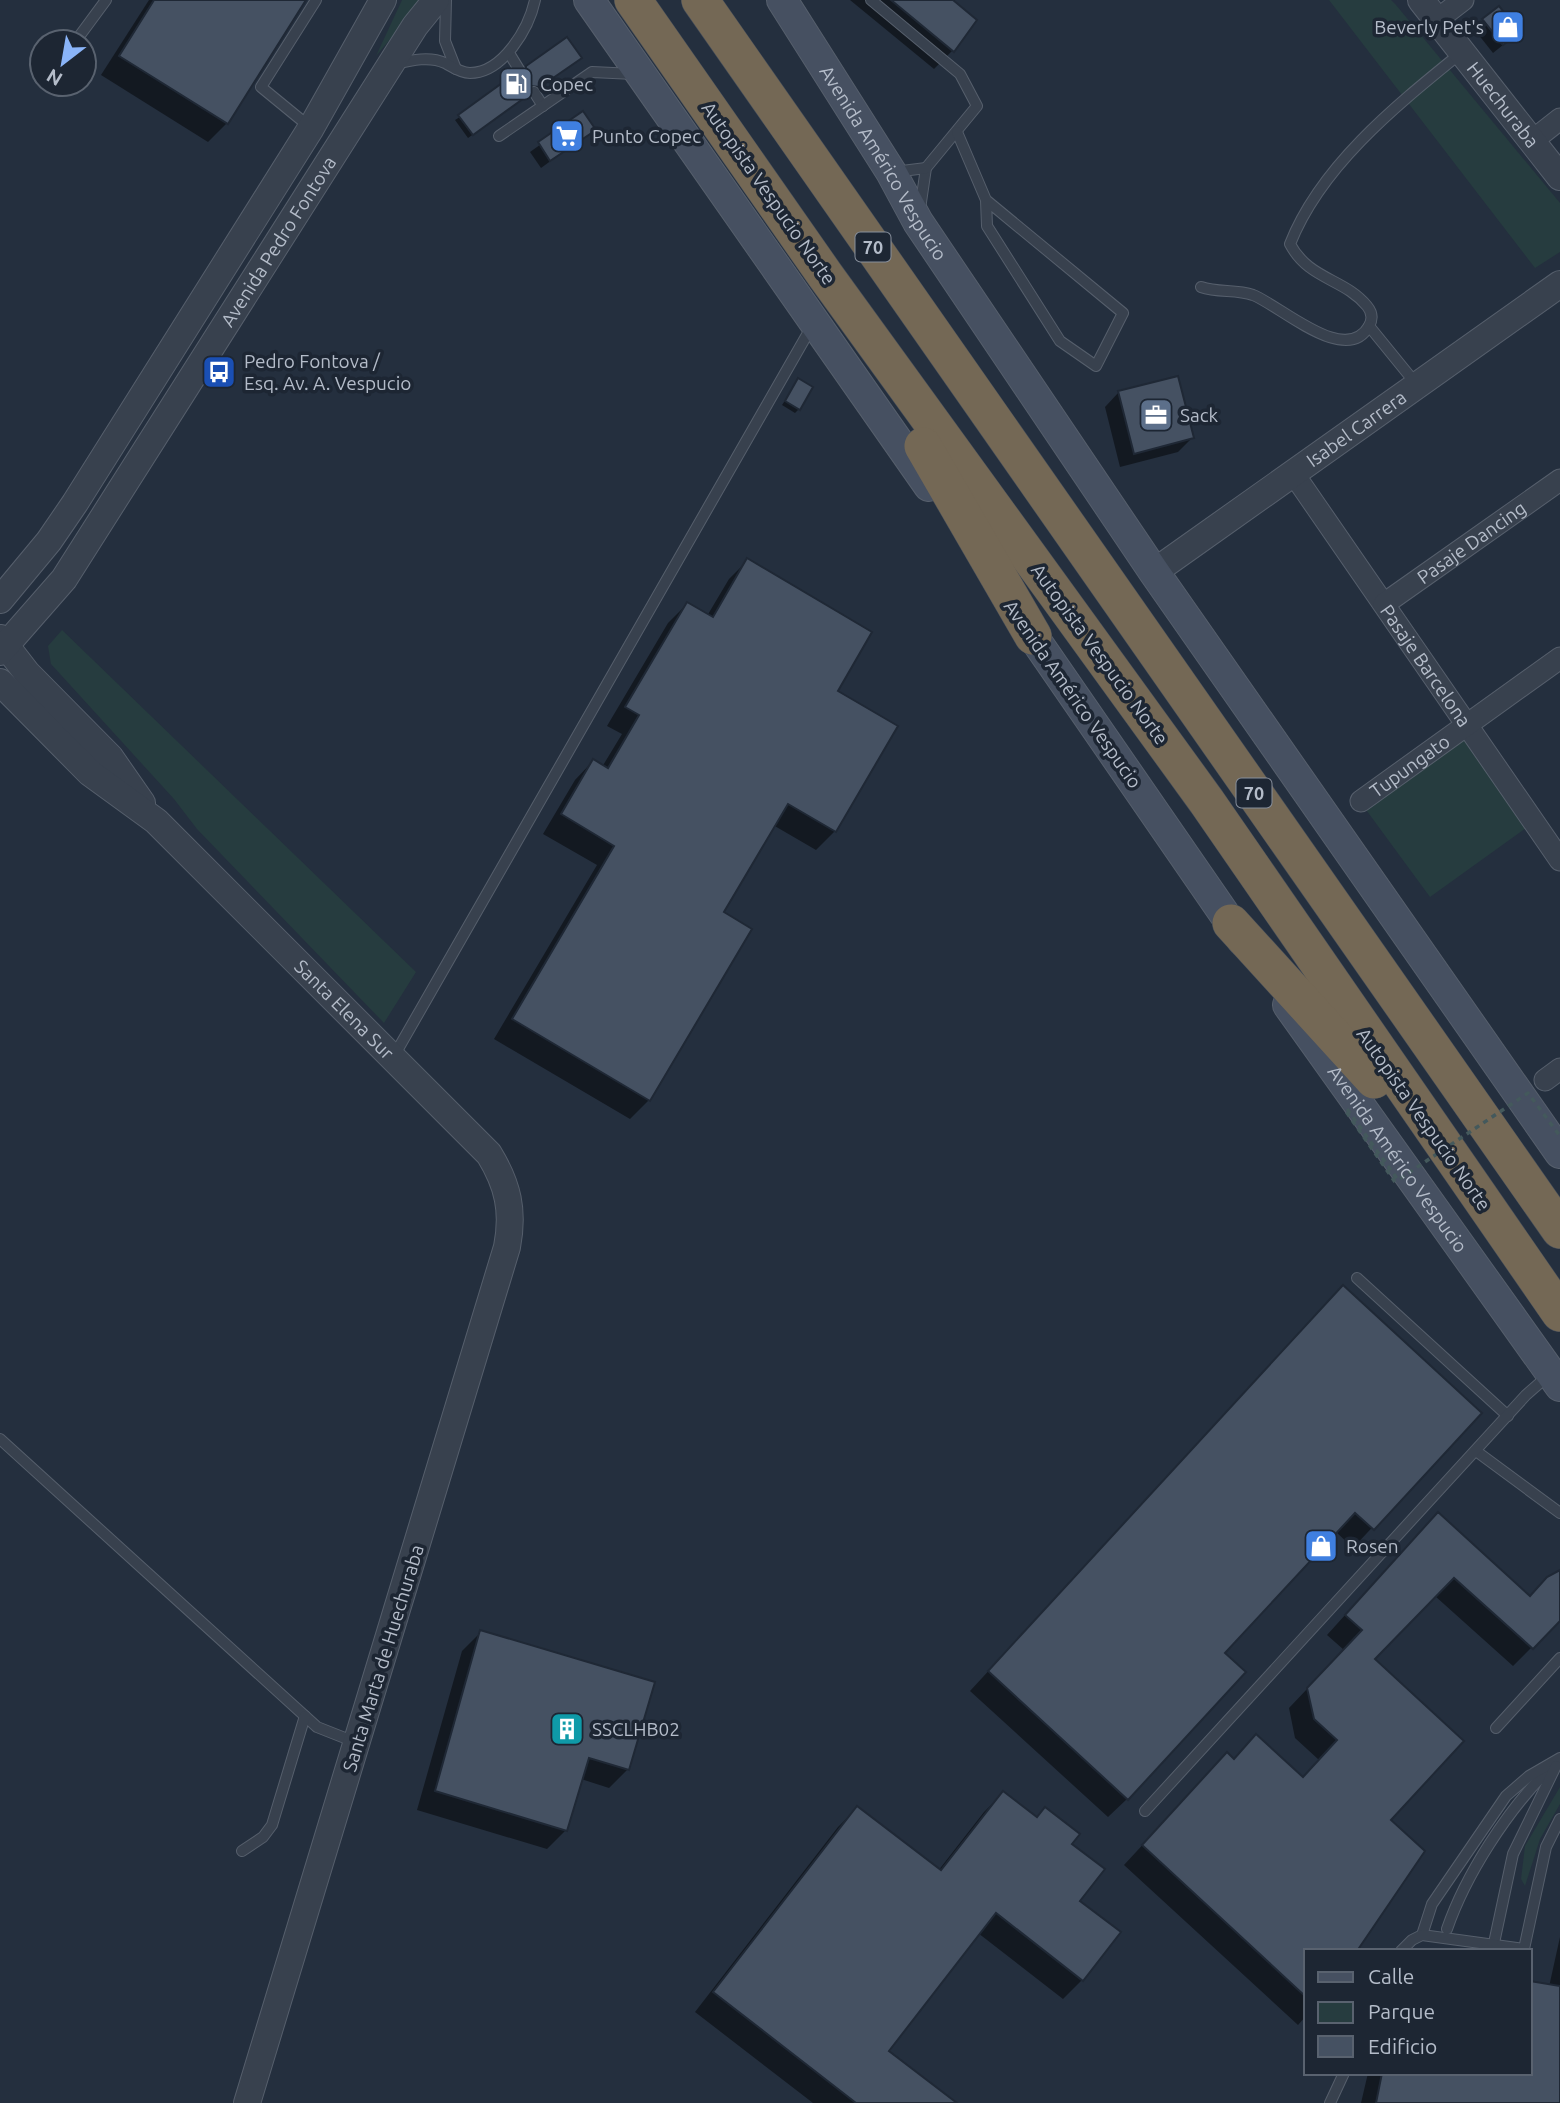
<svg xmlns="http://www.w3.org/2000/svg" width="1560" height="2103" font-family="Ubuntu,sans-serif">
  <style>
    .green { fill: #263c3f }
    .shadow { fill: #0007 }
    .building { fill: #455162; stroke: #1f2835; stroke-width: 2 }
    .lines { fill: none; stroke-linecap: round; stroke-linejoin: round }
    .service-casing { stroke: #565f6c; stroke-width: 12 }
    .minor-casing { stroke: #565f6c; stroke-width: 23 }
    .tertiary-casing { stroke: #565f6c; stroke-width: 28 }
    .secondary-casing { stroke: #565f6c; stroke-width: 32 }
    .motorway-casing { stroke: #434c59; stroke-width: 38 }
    .service { stroke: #38414e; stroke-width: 10 }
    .minor { stroke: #38414e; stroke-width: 21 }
    .tertiary { stroke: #38414e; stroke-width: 26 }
    .secondary { stroke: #465061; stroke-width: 30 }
    .motorway { stroke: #746855; stroke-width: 37 }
    .path-bridge { stroke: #44595c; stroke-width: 3.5; stroke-dasharray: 5 5; stroke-linecap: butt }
    .labels { text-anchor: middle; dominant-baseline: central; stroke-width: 7; stroke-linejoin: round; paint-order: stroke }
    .shield { fill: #1d2633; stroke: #878f9c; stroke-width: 2 }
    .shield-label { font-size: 18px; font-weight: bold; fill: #b4bcc9 }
    .poi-label { font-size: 19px; fill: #b4bcc9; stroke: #1d2633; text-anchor: start }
    .street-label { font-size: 19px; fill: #b4bcc9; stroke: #1d2633 }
  </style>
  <rect width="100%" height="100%" fill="#242f3e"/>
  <g class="green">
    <path d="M402 0H423L376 56Z"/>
    <path d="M1329 0H1391L1396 5 1560 203V252L1535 268Z"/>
    <path d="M62 630 416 972 384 1023 197 829 174 799 51 664 48 646Z"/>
    <path d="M1465 734 1530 825 1430 897 1364 807Z"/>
    <path d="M1560 1787V1804L1540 1839 1525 1886 1521 1879 1525 1846Z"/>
  </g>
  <g class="shadow">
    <path d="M149 0H304L227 123 208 142 101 75Z"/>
    <path d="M850 0H955L952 51 934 69Z"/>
    <path d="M1483 20 1508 41 1493 53 1474 29Z"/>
    <path d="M575 61 535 90 527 89 521 100 468 138 455 120 522 79 527 67Z"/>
    <path d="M583 114 593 130 541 168 530 152Z"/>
    <path d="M798 381 799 409 795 413 782 405Z"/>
    <path d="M1119 392 1192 438 1178 452 1120 467 1105 407Z"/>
    <path d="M747 561 835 691V831L816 850 773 825 721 913 649 1100 630 1119 494 1039 597 865 543 834 575 780 593 761 602 767 622 734 607 726 668 623 687 604 707 616 729 579Z"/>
    <path d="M1325 1307 1479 1413 1353 1548 1335 1531 1223 1653 1127 1799 1108 1817 970 1691Z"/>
    <path d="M1419 1533 1529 1598 1560 1573V1619L1513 1666 1435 1596 1373 1659 1388 1820 1306 1951V2016L1298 2025 1124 1865 1209 1773 1233 1760 1302 1779 1319 1760 1295 1738 1289 1708 1344 1650 1327 1635Z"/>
    <path d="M481 1632 628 1769 609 1788 581 1779 566 1830 547 1849 417 1810 462 1651Z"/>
    <path d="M1003 1793 1070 1845 1082 1980 1063 1999 978 1933 887 2051 947 2103H813L695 2012 838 1827 857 1808 938 1871 984 1812Z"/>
    <path d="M1560 1937V2103H1361L1368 2073H1530Z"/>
  </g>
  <g class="building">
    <path d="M154 0H306L228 124 119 56Z"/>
    <path d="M891 0H953L977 20 954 52Z"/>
    <path d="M1499 6 1520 32 1503 45 1482 19Z"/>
    <path d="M567 37 582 58 540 87 529 86 527 96 473 135 458 115 513 75 525 77 526 66Z"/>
    <path d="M583 111 596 130 550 161 538 142Z"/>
    <path d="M1178 376 1194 438 1134 454 1118 391Z"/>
    <path d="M798 378 813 387 800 410 785 401Z"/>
    <path d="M747 558 872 632 838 691 898 726 836 832 788 804 724 912 752 929 650 1101 512 1019 614 846 561 814 593 759 608 768 639 715 625 707 687 602 713 617Z"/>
    <path d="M1343 1285 1482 1413 1374 1530 1355 1513 1225 1653 1246 1672 1128 1800 988 1671Z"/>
    <path d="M1438 1512 1530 1596 1547 1577 1560 1570V1621L1533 1649 1454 1578 1375 1659 1464 1741 1391 1820 1425 1851 1357 1951H1306V1997L1142 1845 1227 1752 1234 1759 1256 1734 1303 1777 1337 1740 1314 1719 1307 1688 1362 1630 1345 1615Z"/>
    <path d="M480 1630 655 1682 629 1770 589 1758 567 1831 435 1791Z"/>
    <path d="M1003 1791 1037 1817 1045 1807 1080 1834 1072 1844 1105 1869 1080 1901 1121 1932 1083 1981 996 1913 889 2051 957 2103H856L713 1992 857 1806 941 1870Z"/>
    <path d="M1530 1981 1560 1986V2103H1376L1382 2073H1530Z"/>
  </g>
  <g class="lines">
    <defs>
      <g id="service">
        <path d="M446 0 445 41 456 69"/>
        <path d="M871 0 960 74 977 106 926 168 920 209"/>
        <path d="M75 42 106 0"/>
        <path d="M509 53 520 71"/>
        <path d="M396 64C412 60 430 56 445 63 452 67 461 73 470 73 503 73 529 28 535 0"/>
        <path d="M40 79 42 77"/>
        <path d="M534 92 543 106"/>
        <path d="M311 128 261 87 316 0"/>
        <path d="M957 132 986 200 987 226 1060 341 1096 366 1123 313 986 200"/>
        <path d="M499 136 592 72 634 74"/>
        <path d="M894 172 926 168"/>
        <path d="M1201 287C1218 293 1236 289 1253 295 1281 306 1346 367 1369 326 1373 319 1372 312 1367 306 1344 278 1309 280 1290 244 1321 165 1398 104 1462 52"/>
        <path d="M1369 326 1417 385"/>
        <path d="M394 1056 812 326"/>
        <path d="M1357 1278 1508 1416"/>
        <path d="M0 1439 317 1727 355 1742"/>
        <path d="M1476 1451 1560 1513"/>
        <path d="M1496 1728 1560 1658"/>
        <path d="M1145 1811 1526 1395 1550 1374"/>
        <path d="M242 1851 263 1837 272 1825 305 1716"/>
        <path d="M1447 1929C1466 1874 1507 1811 1548 1770"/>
        <path d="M1422 1935 1432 1904 1506 1796 1529 1776 1560 1758"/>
        <path d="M1494 1943 1513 1854 1556 1766"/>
        <path d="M1401 1951 1412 1940 1422 1935 1524 1949 1546 1847 1560 1819"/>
        <path d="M1330 2103 1344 2073"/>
      </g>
      <g id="minor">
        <path d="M1437 20 1463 0"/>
        <path d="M1532 141 1560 119"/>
        <path id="s1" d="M1293 473 1560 860"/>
        <path id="s2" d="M1384 604 1560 480"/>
        <path id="s3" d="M1361 801 1560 658"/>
        <path d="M1545 1080 1560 1069"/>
      </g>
      <g id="tertiary">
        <path id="s4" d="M1421 0 1560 177"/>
        <path id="s5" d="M1154 572 1560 284"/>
        <path d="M0 600 49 541 75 503 311 128 383 0"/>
        <path d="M0 638 27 673 110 757 142 803"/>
        <path id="s6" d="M0 652 64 579 415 26 436 0"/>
        <path id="s7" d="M0 682 90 773 156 821 489 1154C508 1185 514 1211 507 1247L247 2103"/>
      </g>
      <g id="secondary">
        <path d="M589 0 929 486"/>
        <path id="s8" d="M782 0 891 172 918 222 1154 572 1560 1153"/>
        <path d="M1021 619 1243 941"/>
        <path id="s9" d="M1288 1005 1560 1386"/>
      </g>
      <g id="motorway">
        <path d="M633 0 825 275 1207 802 1560 1313"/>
        <path d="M700 0 1560 1230"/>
        <path d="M923 446 1033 636"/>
        <path d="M1231 923 1374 1080"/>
      </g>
    </defs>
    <use href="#service" class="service-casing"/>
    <use href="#minor" class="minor-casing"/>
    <use href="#tertiary" class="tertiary-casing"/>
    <use href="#secondary" class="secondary-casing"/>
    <use href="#motorway" class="motorway-casing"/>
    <use href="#service" class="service"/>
    <use href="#minor" class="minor"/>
    <use href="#tertiary" class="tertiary"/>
    <use href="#secondary" class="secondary"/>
    <use href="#motorway" class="motorway"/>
    <path class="path-bridge" d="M1395 1182 1345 1110 1347 1109 1398 1180 1528 1093 1560 1136"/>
  </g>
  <defs>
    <symbol id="shop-square" viewBox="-11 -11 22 22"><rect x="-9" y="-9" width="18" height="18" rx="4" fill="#3f7fe0" stroke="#1d2633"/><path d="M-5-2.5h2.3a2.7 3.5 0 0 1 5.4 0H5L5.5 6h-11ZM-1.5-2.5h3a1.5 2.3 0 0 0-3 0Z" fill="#fff"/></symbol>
    <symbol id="fuel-square" viewBox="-11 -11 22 22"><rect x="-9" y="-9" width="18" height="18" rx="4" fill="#5c6f8a" stroke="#1d2633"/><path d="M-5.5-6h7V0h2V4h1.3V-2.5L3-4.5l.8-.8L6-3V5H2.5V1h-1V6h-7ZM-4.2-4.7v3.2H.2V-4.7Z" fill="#fff"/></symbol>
    <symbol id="supermarket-square" viewBox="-11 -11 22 22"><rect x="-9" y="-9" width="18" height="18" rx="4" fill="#3f7fe0" stroke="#1d2633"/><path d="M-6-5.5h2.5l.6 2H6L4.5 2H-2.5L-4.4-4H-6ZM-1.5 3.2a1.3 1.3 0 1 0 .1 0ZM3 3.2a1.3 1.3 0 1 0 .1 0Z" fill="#fff"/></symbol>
    <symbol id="bus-square" viewBox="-11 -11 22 22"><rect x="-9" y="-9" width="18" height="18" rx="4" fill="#1a4fb4" stroke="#1d2633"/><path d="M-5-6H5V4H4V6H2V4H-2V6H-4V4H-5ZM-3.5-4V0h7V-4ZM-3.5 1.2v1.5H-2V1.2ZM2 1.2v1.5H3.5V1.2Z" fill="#fff"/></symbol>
    <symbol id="office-square" viewBox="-11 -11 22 22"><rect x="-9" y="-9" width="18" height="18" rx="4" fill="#5c6f8a" stroke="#1d2633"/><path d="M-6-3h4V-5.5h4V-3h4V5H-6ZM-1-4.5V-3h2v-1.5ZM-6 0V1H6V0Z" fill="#fff"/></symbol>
    <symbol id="building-square" viewBox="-11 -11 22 22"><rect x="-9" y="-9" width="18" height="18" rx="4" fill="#0f9aa8" stroke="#1d2633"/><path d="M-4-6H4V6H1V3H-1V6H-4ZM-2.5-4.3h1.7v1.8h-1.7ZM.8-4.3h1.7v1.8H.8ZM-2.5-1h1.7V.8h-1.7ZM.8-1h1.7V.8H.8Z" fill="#fff"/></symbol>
  </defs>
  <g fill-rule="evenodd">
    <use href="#shop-square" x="1489" y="8" width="38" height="38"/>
    <use href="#fuel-square" x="497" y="65" width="38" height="38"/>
    <use href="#supermarket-square" x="548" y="117" width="38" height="38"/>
    <use href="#bus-square" x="200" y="353" width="38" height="38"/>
    <use href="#office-square" x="1137" y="396" width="38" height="38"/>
    <use href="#shop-square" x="1302" y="1527" width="38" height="38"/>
    <use href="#building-square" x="548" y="1710" width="38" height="38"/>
  </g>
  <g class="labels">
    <g class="shield">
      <rect x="855.5" y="232.5" width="35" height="29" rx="5"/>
      <rect x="1236.5" y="778.5" width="35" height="29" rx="5"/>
    </g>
    <g class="shield-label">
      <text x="873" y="247">70</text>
      <text x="1254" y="793">70</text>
    </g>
    <g class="poi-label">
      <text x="1484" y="27" text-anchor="end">Beverly Pet's</text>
      <text x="540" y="84">Copec</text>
      <text x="592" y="136">Punto Copec</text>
      <text x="244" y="361">Pedro Fontova /<tspan x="244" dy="22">Esq. Av. A. Vespucio</tspan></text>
      <text x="1180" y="415">Sack</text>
      <text x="1346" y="1546">Rosen</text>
      <text x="592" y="1729">SSCLHB02</text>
    </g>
    <g class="street-label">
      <text stroke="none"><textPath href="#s4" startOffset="133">Huechuraba</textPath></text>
      <text stroke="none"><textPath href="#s8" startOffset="192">Avenida Américo Vespucio</textPath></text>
      <text transform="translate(769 193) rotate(55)">Autopista Vespucio Norte</text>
      <text stroke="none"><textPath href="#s6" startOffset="497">Avenida Pedro Fontova</textPath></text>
      <text stroke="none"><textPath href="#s5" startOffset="248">Isabel Carrera</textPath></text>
      <text stroke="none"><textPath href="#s2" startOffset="107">Pasaje Dancing</textPath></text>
      <text transform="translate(1100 654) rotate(54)">Autopista Vespucio Norte</text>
      <text stroke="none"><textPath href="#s1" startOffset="234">Pasaje Barcelona</textPath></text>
      <text transform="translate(1073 694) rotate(55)">Avenida Américo Vespucio</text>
      <text stroke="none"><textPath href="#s3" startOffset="60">Tupungato</textPath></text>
      <text stroke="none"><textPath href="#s7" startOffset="476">Santa Elena Sur</textPath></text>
      <text transform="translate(1424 1119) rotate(55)">Autopista Vespucio Norte</text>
      <text stroke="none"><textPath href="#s9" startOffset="189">Avenida Américo Vespucio</textPath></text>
      <text transform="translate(383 1658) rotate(-73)">Santa Marta de Huechuraba</text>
    </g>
  </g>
  <rect x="1304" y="1949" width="228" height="126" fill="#1d2633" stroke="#59626f" stroke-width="2"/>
  <rect x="1318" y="1972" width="35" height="10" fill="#465061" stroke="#59626f" stroke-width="2"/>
  <text x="1368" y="1984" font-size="21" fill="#b4bcc9">Calle</text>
  <rect x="1318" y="2002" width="35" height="21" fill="#263c3f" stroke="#59626f" stroke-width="2"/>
  <text x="1368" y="2019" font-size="21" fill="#b4bcc9">Parque</text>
  <rect x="1318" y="2036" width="35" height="21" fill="#455162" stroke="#59626f" stroke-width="2"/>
  <text x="1368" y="2054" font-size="21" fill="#b4bcc9">Edificio</text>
  <g transform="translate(63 63) rotate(211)"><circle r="33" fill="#1d2633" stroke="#59626f" stroke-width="2"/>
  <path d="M0-5L12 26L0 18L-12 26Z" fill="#8ab4f8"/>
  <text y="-10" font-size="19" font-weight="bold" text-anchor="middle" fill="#b4bcc9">N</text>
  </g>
</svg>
